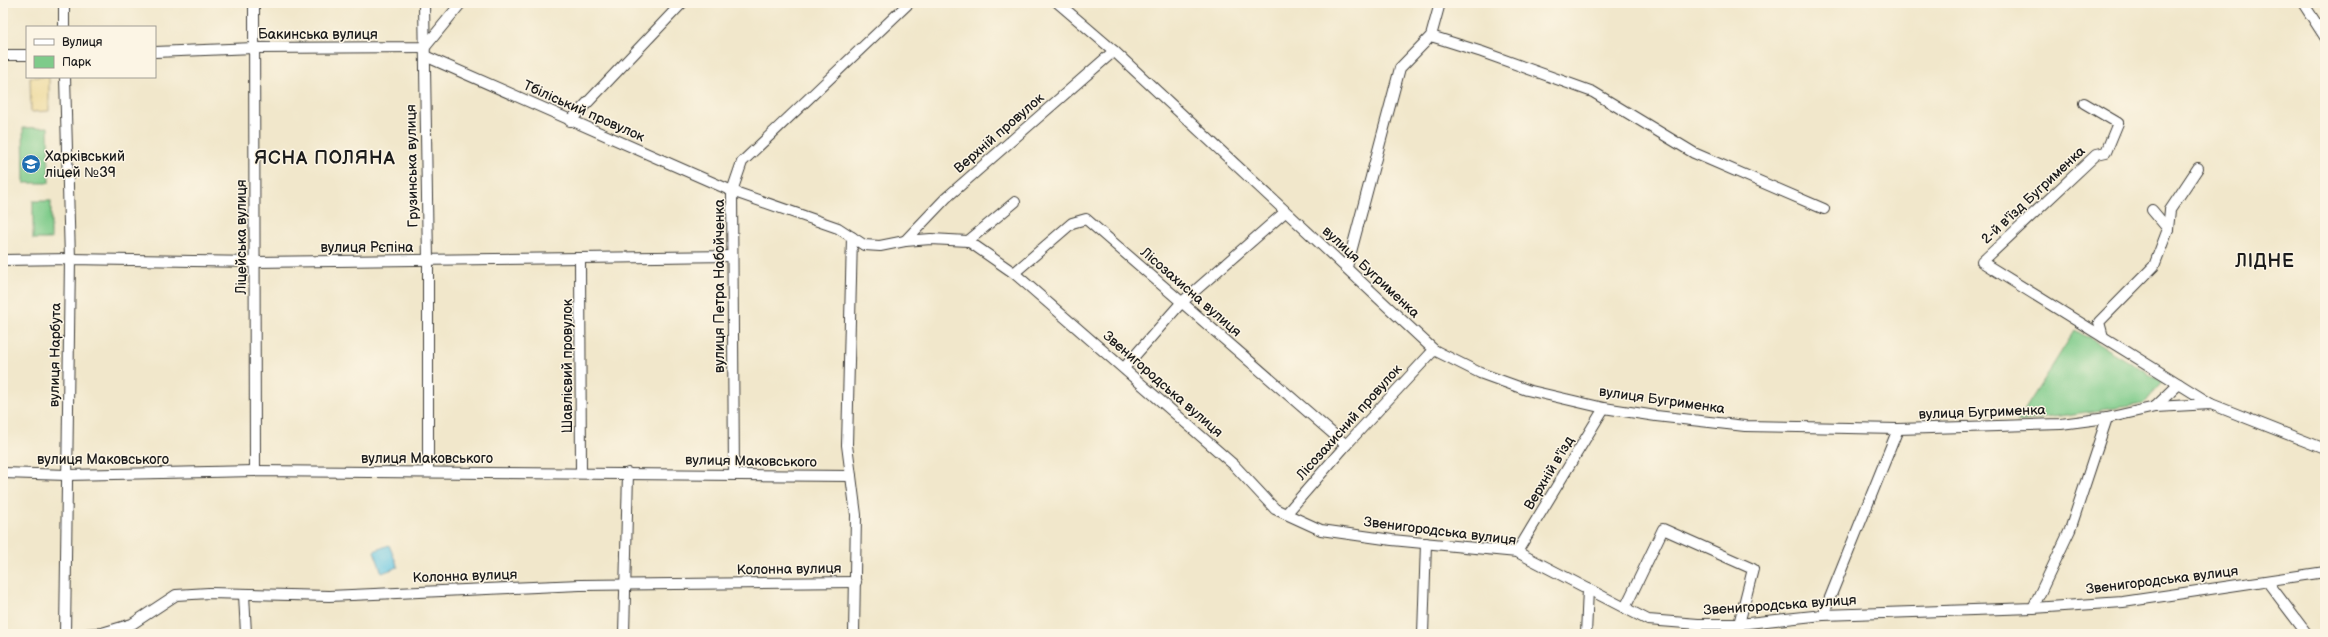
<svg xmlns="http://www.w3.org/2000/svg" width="2328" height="637" font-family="'Balsamiq Sans',sans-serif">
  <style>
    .green { fill: #7ecb8a; stroke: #4d7453 }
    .sand { fill: #eeda9e; stroke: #857b5d }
    .water { fill: #65c6e3; stroke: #407180 }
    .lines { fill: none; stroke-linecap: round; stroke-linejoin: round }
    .minor-casing { stroke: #3c3a36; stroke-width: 12 }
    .minor { stroke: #fff; stroke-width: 10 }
    .labels { text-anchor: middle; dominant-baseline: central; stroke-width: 3; stroke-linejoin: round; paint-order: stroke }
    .street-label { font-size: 14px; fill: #1c1c1c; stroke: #fcf5e5 }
    .poi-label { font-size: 14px; fill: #1c1c1c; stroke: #fcf5e5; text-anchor: start }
    .district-label { font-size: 18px; font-weight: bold; letter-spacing: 1px; fill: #1c1c1c; stroke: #fcf5e5 }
  </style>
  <rect width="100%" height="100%" fill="#fcf5e5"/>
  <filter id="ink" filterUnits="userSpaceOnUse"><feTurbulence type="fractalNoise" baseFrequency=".025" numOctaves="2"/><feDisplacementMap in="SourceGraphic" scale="8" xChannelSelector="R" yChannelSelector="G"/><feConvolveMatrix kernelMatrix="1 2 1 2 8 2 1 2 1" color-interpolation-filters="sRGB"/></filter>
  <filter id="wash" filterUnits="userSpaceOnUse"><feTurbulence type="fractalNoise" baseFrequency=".012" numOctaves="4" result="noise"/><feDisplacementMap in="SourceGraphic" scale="16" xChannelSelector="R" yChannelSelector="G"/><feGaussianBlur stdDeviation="0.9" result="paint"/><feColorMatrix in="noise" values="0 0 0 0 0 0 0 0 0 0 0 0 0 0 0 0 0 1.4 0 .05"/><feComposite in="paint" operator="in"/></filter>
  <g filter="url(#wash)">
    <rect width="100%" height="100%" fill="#f1e7cb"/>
    <g class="green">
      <path d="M48 127 49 183H24L23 128Z"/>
      <rect x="33" y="201" width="18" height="38"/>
      <path d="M2075 330 2162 382 2144 404 2017 422Z"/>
    </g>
    <path class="sand" d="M30 77H49V111L31 112Z"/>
    <path class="water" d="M389 545 398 567 382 573 374 551Z"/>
  </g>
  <g filter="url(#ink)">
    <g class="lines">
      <defs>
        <g id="minor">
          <path d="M64 3V27"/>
          <path d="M254 3 255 471"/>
          <path d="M424 3 428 261V472"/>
          <path d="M1058 3 1114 51 1434 350 1480 373 1527 390 1604 408 1656 416 1745 426 1898 429 2061 424 2107 418 2155 407 2211 404 2325 449"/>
          <path d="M2303 3 2325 37"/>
          <path d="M1431 36 1482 52 1593 92 1694 153 1824 209"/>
          <path d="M155 52 254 48 425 47 461 3"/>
          <path d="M3 55H27"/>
          <path d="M425 56 732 191 838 228 864 245 880 246 905 241 931 239 968 241 1014 273 1234 465 1275 509 1321 530 1392 540 1517 552 1648 620 1698 624H1739L1823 615 2033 608 2123 602 2325 572"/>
          <path d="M2084 103 2118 123 2106 152 2097 154 1982 262 2179 384"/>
          <path d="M570 121 682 3"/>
          <path d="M2168 229 2170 210 2198 168"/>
          <path d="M852 237 847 445 856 515 854 634"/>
          <path d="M905 241 946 198 1114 51"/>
          <path d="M968 241 1015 202"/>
          <path d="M580 259 581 473"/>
          <path d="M3 260 70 259 255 262 732 256"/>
          <path d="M1347 267 1400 68 1431 36 1440 3"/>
          <path d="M1014 273 1072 223 1086 219 1346 445"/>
          <path d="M2103 337 2099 322 2154 266 2168 229 2152 210"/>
          <path d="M1124 368 1181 303 1285 212"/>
          <path d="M2155 407 2179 384 2211 404"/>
          <path d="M3 473 67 475 255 471 851 476"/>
          <path d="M734 474 732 191 742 162 909 3"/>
          <path d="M1286 514 1346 445 1434 350"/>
          <path d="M1517 552 1604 408"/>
          <path d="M2267 581 2307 634"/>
          <path d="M244 594 246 634"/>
          <path d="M1625 608 1663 529 1753 569 1739 624V634"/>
          <path d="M2033 608 2070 530 2107 418"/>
          <path d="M1823 615 1898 429"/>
          <path d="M65 634 70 259 65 77"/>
          <path d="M85 634 102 633 132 624 176 595 209 593 329 596 580 585 856 582"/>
          <path d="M624 634 628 473"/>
          <path d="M1423 634 1426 543"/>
          <path d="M1586 634 1588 589"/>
        </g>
      </defs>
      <use href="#minor" class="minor-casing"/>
      <use href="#minor" class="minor"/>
    </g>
  </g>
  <defs>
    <symbol id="school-disc" viewBox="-11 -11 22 22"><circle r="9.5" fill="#1f6fb2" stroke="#fcf5e5"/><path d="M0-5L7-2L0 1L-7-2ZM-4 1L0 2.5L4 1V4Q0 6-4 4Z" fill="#fff"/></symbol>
  </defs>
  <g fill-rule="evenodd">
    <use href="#school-disc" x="20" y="153" width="22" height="22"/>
  </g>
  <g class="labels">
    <g class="street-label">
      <text x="318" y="34">Бакинська вулиця</text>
      <text transform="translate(584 111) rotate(24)">Тбіліський провулок</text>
      <text transform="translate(999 133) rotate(-41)">Верхній провулок</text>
      <text transform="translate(412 166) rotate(-91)">Грузинська вулиця</text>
      <text transform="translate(2033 195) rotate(-43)">2-й в'їзд Бугрименка</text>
      <text transform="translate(241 237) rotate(-90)">Ліцейська вулиця</text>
      <text x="367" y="247">вулиця Рєпіна</text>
      <text transform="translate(1371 272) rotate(43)">вулиця Бугрименка</text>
      <text transform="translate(719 286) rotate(-90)">вулиця Петра Набойченка</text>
      <text transform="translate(1191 292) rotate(41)">Лісозахисна вулиця</text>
      <text transform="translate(55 355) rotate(-89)">вулиця Нарбута</text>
      <text transform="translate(567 366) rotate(-90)">Шавлієвий провулок</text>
      <text transform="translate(1163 384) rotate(41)">Звенигородська вулиця</text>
      <text transform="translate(1662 400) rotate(8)">вулиця Бугрименка</text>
      <text transform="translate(1982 412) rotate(-2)">вулиця Бугрименка</text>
      <text transform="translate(1349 422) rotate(-48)">Лісозахисний провулок</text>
      <text x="427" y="458">вулиця Маковського</text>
      <text x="103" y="459">вулиця Маковського</text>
      <text transform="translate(751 461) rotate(1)">вулиця Маковського</text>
      <text transform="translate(1549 473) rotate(-59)">Верхній в'їзд</text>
      <text transform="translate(1440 531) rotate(7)">Звенигородська вулиця</text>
      <text transform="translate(789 569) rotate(-1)">Колонна вулиця</text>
      <text transform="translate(465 576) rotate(-2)">Колонна вулиця</text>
      <text transform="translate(2162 580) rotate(-7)">Звенигородська вулиця</text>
      <text transform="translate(1780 605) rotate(-4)">Звенигородська вулиця</text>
    </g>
    <g class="poi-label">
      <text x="45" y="156">Харківський<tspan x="45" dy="16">ліцей №39</tspan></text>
    </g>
    <g class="district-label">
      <text x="325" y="158">ЯСНА ПОЛЯНА</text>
      <text x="2265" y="261">ЛІДНЕ</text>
    </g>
  </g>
  <rect width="2328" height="637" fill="none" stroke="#fcf5e5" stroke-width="16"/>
  <rect x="26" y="26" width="130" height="52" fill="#fcf5e5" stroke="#a29e95"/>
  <rect x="34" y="39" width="20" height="6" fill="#ffffff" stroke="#a29e95"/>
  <text x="62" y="46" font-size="12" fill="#1c1c1c">Вулиця</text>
  <rect x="34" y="56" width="20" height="12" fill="#7ecb8a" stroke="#a29e95"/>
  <text x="62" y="66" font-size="12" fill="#1c1c1c">Парк</text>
</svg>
